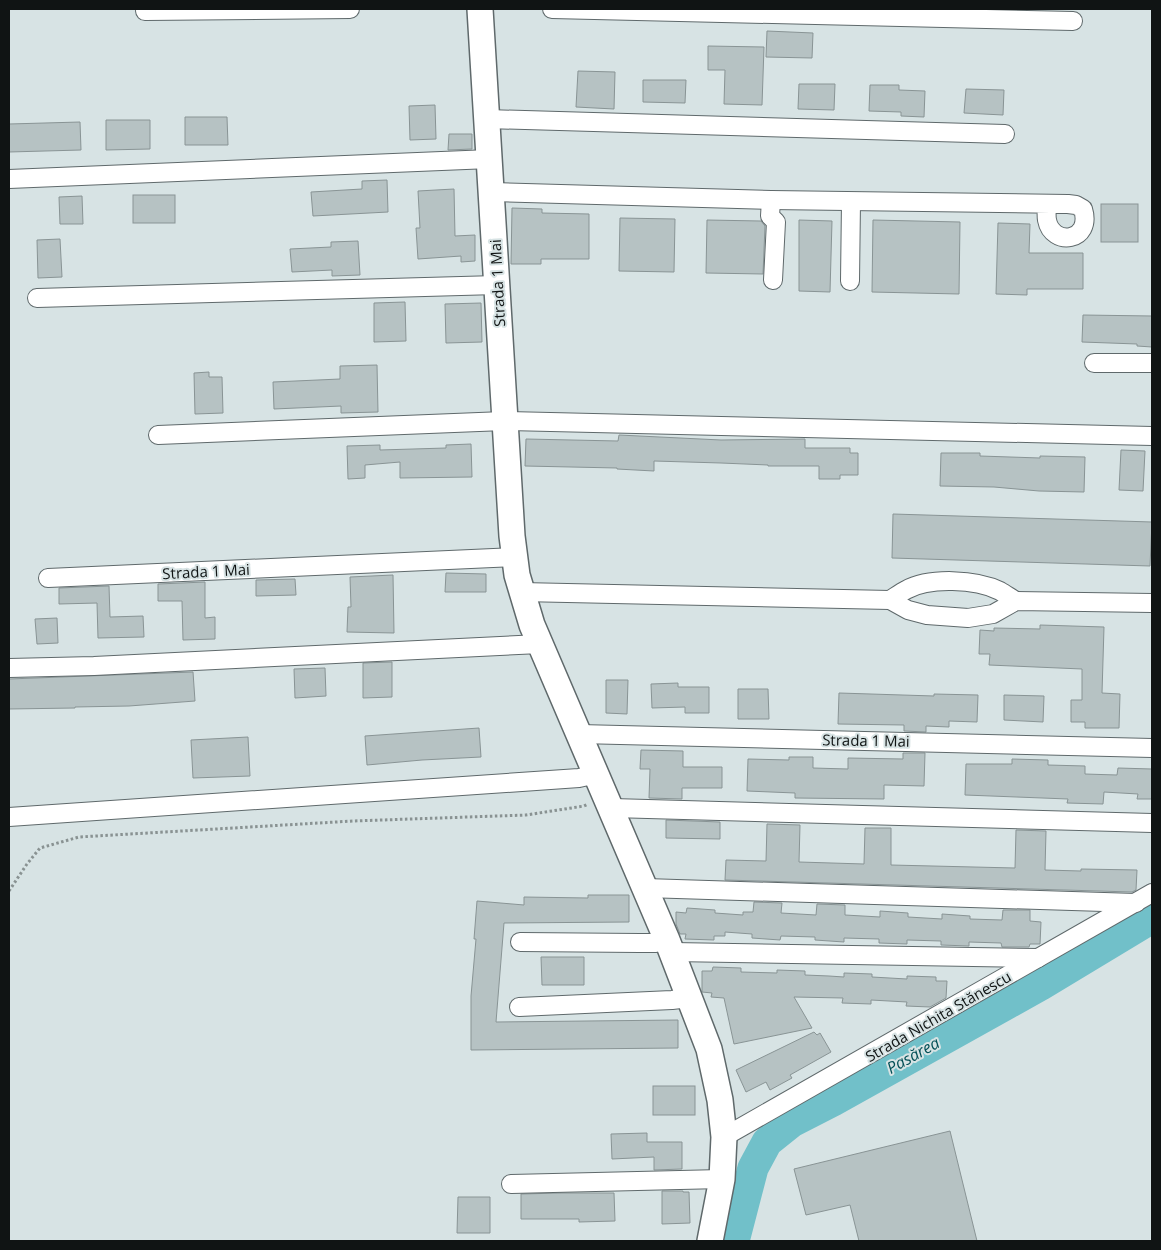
<svg xmlns="http://www.w3.org/2000/svg" width="1161" height="1250" font-family="'Open Sans',sans-serif">
  <style>
    .lines { fill: none; stroke-linecap: round; stroke-linejoin: round }
    .river { stroke: #71c0c9; stroke-width: 31 }
    .building { fill: #b6c2c3; stroke: #899495 }
    .street-casing { stroke: #5f696b; stroke-width: 20 }
    .secondary-casing { stroke: #5f696b; stroke-width: 28 }
    .path { stroke: #899292; stroke-width: 3; stroke-dasharray: 2.5 2.5; stroke-linecap: butt }
    .street { stroke: #fff; stroke-width: 18 }
    .secondary { stroke: #fff; stroke-width: 25 }
    .labels { text-anchor: middle; dominant-baseline: central; stroke-width: 4; stroke-linejoin: round; paint-order: stroke }
    .street-label { font-size: 15px; fill: #101414; stroke: #d7e3e4 }
    .water-label { font-size: 16px; font-style: italic; fill: #014e55; stroke: #d7e3e4 }
  </style>
  <rect width="100%" height="100%" fill="#d7e3e4"/>
  <g class="lines">
    <path class="river" d="M734 1241 753 1168 767 1142 792 1122 833 1101 1041 985 1152 918"/>
  </g>
  <g class="building">
    <path d="M767 31 813 33 812 58 766 57Z"/>
    <path d="M708 46 764 47 762 105 724 104 725 70H708Z"/>
    <path d="M578 71 615 72 614 109 576 107Z"/>
    <path d="M643 80H686L685 103 643 102Z"/>
    <path d="M799 84H835L834 110 798 109Z"/>
    <path d="M870 85H899V90L925 91 924 117 901 116V112L869 111Z"/>
    <path d="M966 89 1004 90 1003 115 964 113Z"/>
    <path d="M435 105 436 139 410 140 409 106Z"/>
    <path d="M185 117H227L228 145H185Z"/>
    <path d="M106 120H150V149L106 150Z"/>
    <path d="M80 122 81 150 9 152V124Z"/>
    <path d="M449 134H472V149L448 150Z"/>
    <path d="M387 180 388 212 313 216 311 192 362 189V181Z"/>
    <path d="M454 189 455 236 475 235V261L461 262V256L418 259 416 228H420L418 191Z"/>
    <rect x="133" y="195" width="42" height="28"/>
    <path d="M82 196 83 224H60L59 197Z"/>
    <rect x="1101" y="204" width="37" height="38"/>
    <path d="M512 208 542 209V213L589 214V259H541V264H511Z"/>
    <path d="M620 218 675 219 674 272 619 271Z"/>
    <path d="M707 220 761 221 765 226 763 274 706 273Z"/>
    <path d="M799 220 832 221 830 292 799 291Z"/>
    <path d="M873 220 960 222 959 294 872 292Z"/>
    <path d="M998 223 1030 224 1029 253H1083V289H1027V295L996 294Z"/>
    <path d="M60 239 62 277 38 278 37 240Z"/>
    <path d="M358 241 360 275 332 276V270L292 272 290 249 331 247V242Z"/>
    <path d="M405 302 406 341 374 342V303Z"/>
    <path d="M481 303 482 342 446 343 445 304Z"/>
    <path d="M1083 315 1152 316V347L1137 346V344L1082 342Z"/>
    <path d="M377 365 378 412 341 413V406L274 409 273 382 340 379V366Z"/>
    <path d="M209 372V377H222L223 413 195 414 194 373Z"/>
    <path d="M619 435 721 440 805 439V448H850V453H858V475H840V479H819V466H768V465L721 463 654 461V471L617 469V468L525 466 526 439 618 441Z"/>
    <path d="M471 444 472 477 400 478V462L365 465V478L348 479 347 446 380 445V450L446 448V445Z"/>
    <path d="M1121 450 1145 451 1143 491 1119 490Z"/>
    <path d="M941 453H980V456L1040 458V456L1085 457 1084 492 1039 491 994 487 940 486Z"/>
    <path d="M893 514 1152 522 1150 566 892 558Z"/>
    <path d="M446 573 486 574V592H445Z"/>
    <path d="M393 575 394 633 347 632 348 607H351L350 577Z"/>
    <path d="M295 579 296 595 256 596V580Z"/>
    <path d="M205 582V618L215 617V639L183 640 182 601H158V584Z"/>
    <path d="M109 586 110 617 143 616 144 637 98 638 97 603 59 604V588Z"/>
    <path d="M57 618 58 643 37 644 35 619Z"/>
    <path d="M1040 625 1104 627 1102 693 1120 694 1119 728H1085V722H1071V700H1082V669L989 665 990 654H979L980 630 994 631V628L1040 629Z"/>
    <path d="M392 662V697L363 698V663Z"/>
    <path d="M325 668 326 696 295 698 294 669Z"/>
    <path d="M193 672 195 701 129 706 75 707V708L9 709V679Z"/>
    <path d="M606 680H628L627 714 606 713Z"/>
    <path d="M678 683V687H709V713H685V707L652 708 651 684Z"/>
    <path d="M738 689H768L769 719H738Z"/>
    <path d="M839 693 934 696V694L978 695 977 722 949 721V727L926 726V732L904 731V725L838 724Z"/>
    <path d="M1004 695 1044 696 1043 722 1004 720Z"/>
    <path d="M479 728 481 757 422 760 367 765 365 736Z"/>
    <path d="M248 737 250 776 193 778 191 740Z"/>
    <path d="M641 750 683 751V767H722V788H682V799L649 798 650 769H640Z"/>
    <path d="M903 753H925L924 786 884 785V799L795 798V793L747 791 748 759 789 760V757H813V768L848 769V758L903 759Z"/>
    <path d="M1012 759 1048 760V765L1085 766V774L1117 775 1118 768 1152 769V799H1137L1138 794 1104 792 1103 804 1067 803 1068 799 965 795 966 764H1012Z"/>
    <path d="M666 820 720 822V839L666 838Z"/>
    <path d="M767 824 800 825 799 862 864 864 865 828H891V865L1015 868 1016 830 1046 831 1045 870 1081 871V869L1137 870 1136 890 1132 892 725 880 726 860 766 861Z"/>
    <path d="M588 895H629V922L504 923 496 1022 678 1020V1048L471 1050V996L476 939H474L477 901 524 905V897L588 898Z"/>
    <path d="M754 902 782 903 781 913 816 915 817 904 845 905V915L880 917V911L908 913V917L942 919V914L970 916V919L1002 920 1003 910H1030V921L1041 922 1040 944H1030L1029 947H1002L1001 943 969 942V946L941 945V941L907 940V944L879 943V939L844 938V942L815 940V937L781 936 780 940 752 938V934L725 932V936H714V940L685 939 686 934H680L676 924V912L686 913 687 908 715 910V913L743 915V912H753Z"/>
    <path d="M541 957H584V985H542Z"/>
    <path d="M713 967 741 968V972L777 973V970L805 971V975L829 976 844 977V973L872 974V977L907 979V976L936 977V981H947L946 998 930 1007 906 1006 907 1002 871 1000V1004L842 1003 843 998 794 997 812 1028 734 1044 724 998 711 997 712 993 702 992V971H712Z"/>
    <path d="M814 1032 817 1035 820 1033 831 1052 790 1075 792 1078 770 1090 766 1082 746 1092 736 1070Z"/>
    <rect x="653" y="1086" width="42" height="29"/>
    <path d="M950 1131 977 1241H859L850 1205 806 1215 794 1169Z"/>
    <path d="M647 1133V1142H682V1169L654 1170V1157L612 1159 611 1134Z"/>
    <path d="M662 1191H683V1192H689L690 1223 662 1224Z"/>
    <path d="M561 1193H614L615 1221 579 1222V1219H521V1194Z"/>
    <path d="M458 1197H490V1233H457Z"/>
  </g>
  <g class="lines">
    <defs>
      <g id="street">
        <path d="M552 9 1073 21"/>
        <path d="M145 11 350 9"/>
        <path d="M487 119 1005 134"/>
        <path d="M9 179 490 159"/>
        <path d="M492 192 771 200 1068 204 1076 205 1083 209C1093 242 1052 247 1047 220 1046 215 1047 209 1047 204"/>
        <path d="M771 200 770 216 776 222 773 280"/>
        <path d="M850 281 851 202"/>
        <path d="M37 298 497 285"/>
        <path d="M1094 363H1152"/>
        <path d="M158 435 504 421 1152 436"/>
        <path d="M48 578 514 557"/>
        <path d="M521 592 890 600 908 610 927 615 968 618 993 614 1016 601 1152 603"/>
        <path d="M890 600C895 597 900 593 906 590 929 577 976 579 1000 591 1005 594 1011 598 1016 601"/>
        <path d="M9 668 94 666 540 644"/>
        <path d="M579 734 1152 748"/>
        <path d="M612 808 1152 823"/>
        <path d="M9 817 579 778 597 774"/>
        <path d="M645 888 1136 903"/>
        <path d="M520 942 640 943H655L667 940"/>
        <path d="M672 952 1038 958"/>
        <path d="M519 1007 672 1000 689 998"/>
        <path d="M724 1137 1152 893"/>
        <path d="M511 1184 722 1179"/>
      </g>
      <path id="secondary" d="M480 9 512 536 517 575 532 625 667 940 709 1049 720 1100 724 1137 722 1179 710 1241"/>
    </defs>
    <use href="#street" class="street-casing"/>
    <use href="#secondary" class="secondary-casing"/>
    <path class="path" d="M9 891 27 864 40 848 79 837 353 821 526 815 584 806 588 804"/>
    <use href="#street" class="street"/>
    <use href="#secondary" class="secondary"/>
  </g>
  <g class="labels">
    <g class="street-label">
      <text transform="translate(497 283) rotate(-93)">Strada 1 Mai</text>
      <text transform="translate(206 571) rotate(-3)">Strada 1 Mai</text>
      <text transform="translate(866 740) rotate(1)">Strada 1 Mai</text>
      <text transform="translate(938 1016) rotate(-30)">Strada Nichita Stănescu</text>
    </g>
    <g class="water-label">
      <text transform="translate(913 1055) rotate(-29)">Pasărea</text>
    </g>
  </g>
  <rect width="1161" height="1250" fill="none" stroke="#101414" stroke-width="20"/>
</svg>
